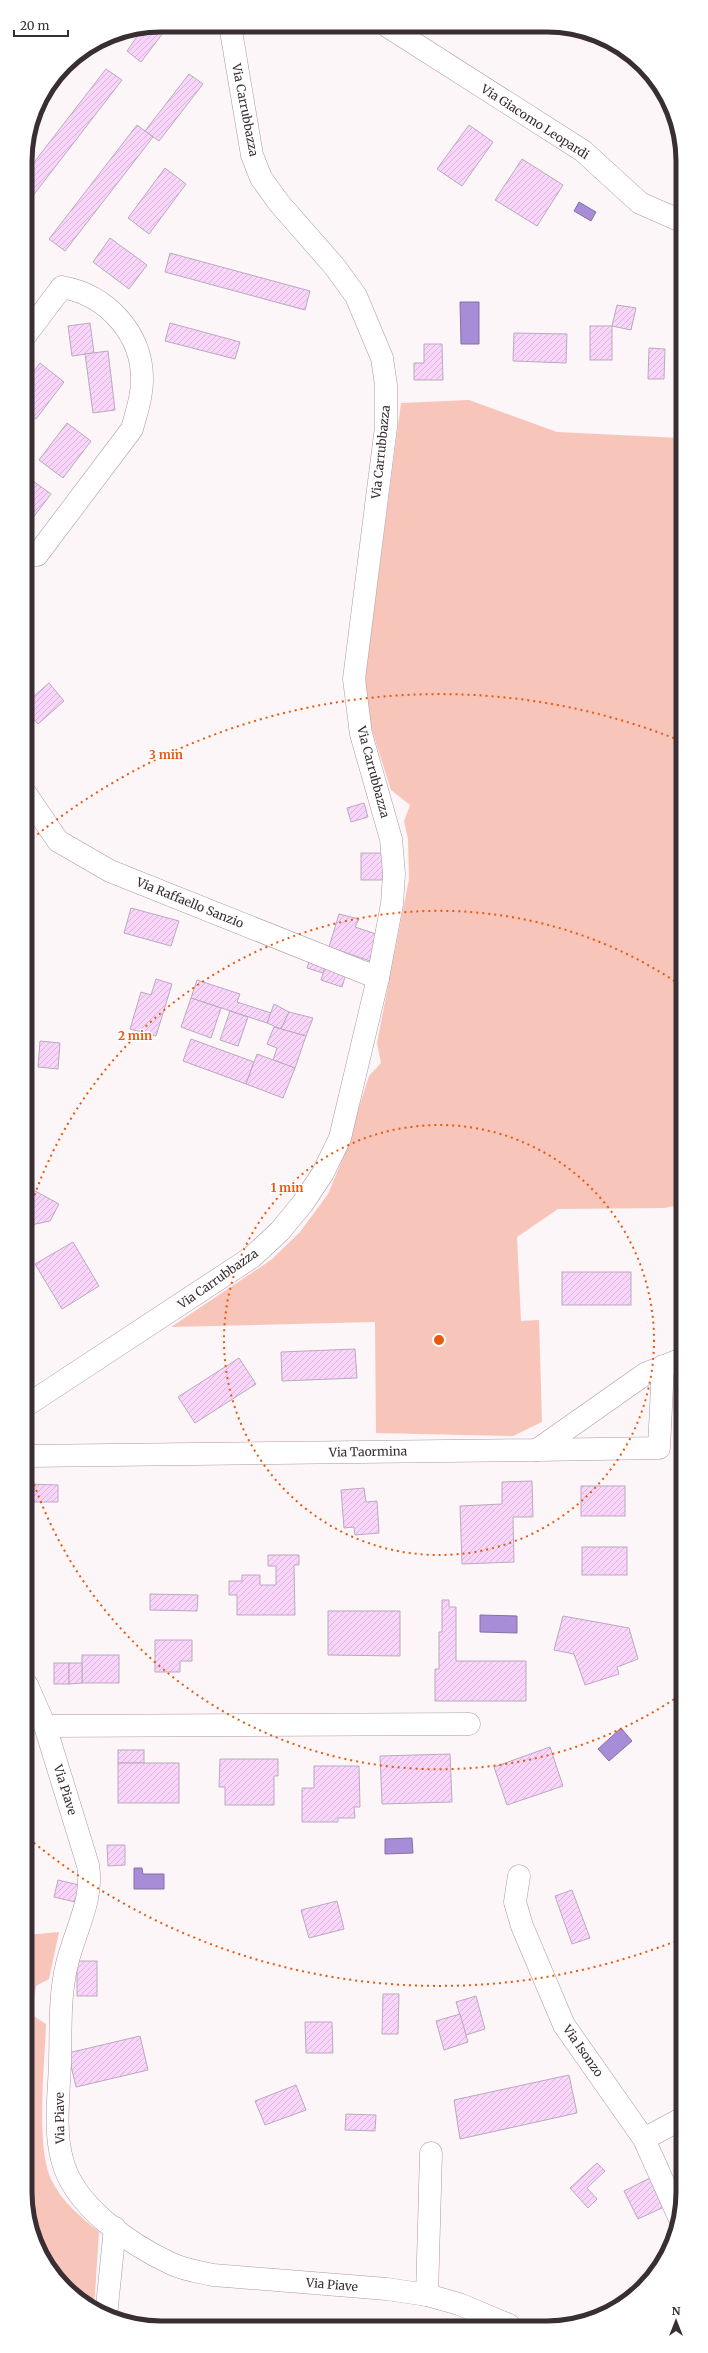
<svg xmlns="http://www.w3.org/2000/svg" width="708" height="2353" viewBox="0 0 708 2353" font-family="Merriweather,serif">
  <defs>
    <pattern id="building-hatch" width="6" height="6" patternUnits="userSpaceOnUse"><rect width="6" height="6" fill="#f9d5fc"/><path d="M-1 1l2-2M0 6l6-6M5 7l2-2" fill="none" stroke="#d6b7d8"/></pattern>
  </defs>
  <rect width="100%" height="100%" fill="#fcf6f9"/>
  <g fill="#f7c5ba">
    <polygon points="469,400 557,432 681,438 682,1204 665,1208 558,1209 517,1237 521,1321 539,1320 542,1422 513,1436 376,1433 375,1322 171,1327 271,1260 300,1232 328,1194 343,1158 369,1076 381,1063 377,1043 409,879 408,839 404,821 410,805 391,790 366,711 366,672 401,403"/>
    <path d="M 59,1932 L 49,1979 L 36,1986 L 32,2015 L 46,2024 C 45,2062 35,2149 52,2181 C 62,2202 81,2217 99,2232 L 94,2309 L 65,2288 L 39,2252 L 28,2218 L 27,1935 Z"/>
  </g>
  <g fill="#a78dd7" stroke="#8670a6">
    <polygon points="579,202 596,212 591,221 574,211"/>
    <polygon points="460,302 479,302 479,344 461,344"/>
    <polygon points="480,1615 517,1616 517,1633 480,1632"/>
    <polygon points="621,1728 632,1741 609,1761 598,1749"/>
    <polygon points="412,1838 413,1853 385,1854 385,1839"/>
    <polygon points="134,1868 142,1868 143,1874 164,1874 164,1889 134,1889"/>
  </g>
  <g fill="url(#building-hatch)" stroke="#bbaabd">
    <polygon points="161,25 169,25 141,62 127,51 143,28"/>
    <polygon points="106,69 122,80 25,206 25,174"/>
    <polygon points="189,74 203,84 159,141 145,131"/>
    <polygon points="137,125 153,137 65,251 49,239"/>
    <polygon points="469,125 493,142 462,186 437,169"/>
    <polygon points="522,159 563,185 537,226 495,200"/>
    <polygon points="165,168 186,184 149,234 128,218"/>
    <polygon points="110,238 147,265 129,289 93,262"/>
    <polygon points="170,253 310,291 305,310 165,272"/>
    <polygon points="617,305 636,308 631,330 612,326"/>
    <polygon points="90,323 94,353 72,356 68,326"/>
    <polygon points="170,323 240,342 235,359 165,341"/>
    <rect x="590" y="326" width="22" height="34"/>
    <polygon points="514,333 567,334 566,363 513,361"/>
    <polygon points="424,344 442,344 443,380 414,380 414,363 424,363"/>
    <polygon points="649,348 665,349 664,379 648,379"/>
    <polygon points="108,351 115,410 93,413 85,354"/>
    <polygon points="40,363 64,382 36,419 26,411 26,382"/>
    <polygon points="67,423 91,441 63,478 39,460"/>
    <polygon points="26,476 51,494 26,527"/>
    <polygon points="49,683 64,701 38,724 26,710 26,703"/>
    <polygon points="364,803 368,817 351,822 347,808"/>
    <rect x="361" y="853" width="22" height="27"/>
    <polygon points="131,908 179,921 171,946 124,933"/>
    <polygon points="339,914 359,919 355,927 376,934 370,961 329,947"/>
    <polygon points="309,962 325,967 323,973 307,968"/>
    <polygon points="325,967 346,974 342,987 321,980"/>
    <polygon points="156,979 172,984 156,1036 130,1029 141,992 151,995"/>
    <polygon points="197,980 240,994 237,1002 271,1013 267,1023 191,998"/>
    <polygon points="191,998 221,1008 211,1038 181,1027"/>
    <polygon points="274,1004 289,1012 281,1029 267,1023"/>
    <polygon points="230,1011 248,1017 238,1046 220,1040"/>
    <polygon points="289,1012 313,1018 306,1036 281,1029"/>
    <polygon points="274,1027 306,1036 295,1068 273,1060 277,1048 267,1044"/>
    <polygon points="191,1039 254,1062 246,1084 183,1061"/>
    <polygon points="40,1041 60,1043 58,1069 38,1067"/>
    <polygon points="257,1054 295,1068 283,1098 246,1084"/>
    <polygon points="26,1186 59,1204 50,1221 26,1226"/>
    <polygon points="682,1214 682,1240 680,1240 679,1215"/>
    <polygon points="73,1242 99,1286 62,1309 35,1264"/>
    <rect x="562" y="1272" width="69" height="33"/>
    <polygon points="355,1349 357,1378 282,1381 281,1352"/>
    <polygon points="239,1358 256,1384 195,1423 178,1397"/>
    <polygon points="532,1481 533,1517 513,1517 514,1562 462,1564 460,1506 502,1504 502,1482"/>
    <polygon points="27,1484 58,1485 58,1502 27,1502"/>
    <rect x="581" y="1486" width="44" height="30"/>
    <polygon points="364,1488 366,1502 377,1501 379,1533 355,1535 354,1527 344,1528 341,1490"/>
    <rect x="582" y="1547" width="45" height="28"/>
    <polygon points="268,1555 299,1555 299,1565 294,1565 295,1615 237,1615 237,1595 229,1595 229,1581 242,1581 242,1575 260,1575 260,1585 276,1585 276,1566 268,1566"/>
    <polygon points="150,1594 198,1595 197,1611 150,1610"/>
    <polygon points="442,1600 449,1600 449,1607 456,1607 456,1661 526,1661 526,1701 435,1701 435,1669 439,1669 439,1632 442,1632"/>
    <polygon points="328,1611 400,1611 400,1656 328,1655"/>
    <polygon points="563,1616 629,1628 638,1659 617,1667 619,1674 585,1685 574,1654 554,1650"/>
    <polygon points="155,1640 192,1640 192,1661 180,1661 180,1672 155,1672"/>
    <rect x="82" y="1655" width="37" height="28"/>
    <rect x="54" y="1663" width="15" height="21"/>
    <polygon points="69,1663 82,1663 82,1683 69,1684"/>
    <polygon points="550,1747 563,1786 507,1805 494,1767"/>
    <rect x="118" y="1750" width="26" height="13"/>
    <polygon points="450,1754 452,1802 382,1804 380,1756"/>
    <polygon points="220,1759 278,1759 278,1776 274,1776 274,1805 225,1805 225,1787 219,1787"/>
    <rect x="118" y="1763" width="61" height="40"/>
    <polygon points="314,1766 359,1766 360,1807 354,1807 355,1818 338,1818 338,1822 302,1822 302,1788 314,1788"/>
    <polygon points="107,1845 125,1845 125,1865 108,1866"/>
    <polygon points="58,1880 79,1885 75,1902 54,1897"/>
    <polygon points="572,1890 590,1938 572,1944 555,1896"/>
    <polygon points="337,1901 344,1929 309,1938 301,1910"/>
    <rect x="77" y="1961" width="20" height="35"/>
    <polygon points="383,1994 399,1994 398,2034 382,2034"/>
    <polygon points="476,1996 485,2029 466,2035 456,2002"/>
    <polygon points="460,2014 468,2042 444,2050 436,2021"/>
    <polygon points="305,2022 332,2022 333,2053 306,2053"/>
    <polygon points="140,2036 148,2070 76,2087 68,2053"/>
    <polygon points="569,2075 577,2113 460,2139 454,2100"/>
    <polygon points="296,2085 306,2110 265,2125 255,2101"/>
    <polygon points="346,2114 376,2115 375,2131 345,2130"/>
    <polygon points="597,2163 605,2171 587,2188 597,2199 588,2208 570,2188"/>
    <polygon points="652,2177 666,2206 638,2219 624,2191"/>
  </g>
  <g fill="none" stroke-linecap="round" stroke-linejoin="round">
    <defs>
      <g id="minor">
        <polyline points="387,26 583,151 640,203 681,221"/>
        <path d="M 25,336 L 62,287 C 107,295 143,334 142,381 C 142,398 136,414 132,429 L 37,555 L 26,554"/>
        <polyline points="26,794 58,841 110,871 378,978"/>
        <polyline points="537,1450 659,1448 663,1366"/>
        <polyline points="27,1456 537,1450 645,1374 682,1359"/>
        <polyline points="45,1726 469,1724"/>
        <polyline points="519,1876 515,1902 522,1926 564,2025 644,2139 679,2217"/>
        <polyline points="644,2139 683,2118"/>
        <polyline points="427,2295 431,2153"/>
        <polyline points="106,2316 115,2228"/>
      </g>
      <g id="major">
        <polyline points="27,1405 252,1257 280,1231 303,1203 323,1173 340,1138 378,978 392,904 394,874 391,839 361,734 354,679 386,427 386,385 382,358 356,296 335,267 279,203 261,178 252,155 230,25"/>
        <path d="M 27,1685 L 45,1726 L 88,1865 C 94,1900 75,1930 67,1964 C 59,1996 61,2030 60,2063 C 59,2094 54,2129 62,2159 C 73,2206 131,2245 172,2264 C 185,2270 199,2272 213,2275 L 387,2289 L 427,2295 L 459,2304 L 509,2325"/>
      </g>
    </defs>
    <use href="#minor" stroke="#af97a3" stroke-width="23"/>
    <use href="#major" stroke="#af97a3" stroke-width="23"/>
    <use href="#minor" stroke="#fff" stroke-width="22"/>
    <use href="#major" stroke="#fff" stroke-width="22"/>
  </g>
  <g fill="none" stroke="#e8590c" stroke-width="2" stroke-dasharray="2 4">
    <circle cx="439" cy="1340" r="215"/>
    <path d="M679 1696A430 430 0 0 1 28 1466M27 1218A430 430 0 0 1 679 984"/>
    <path d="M681 1939A646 646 0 0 1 28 1838M28 842A646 646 0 0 1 681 741"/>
  </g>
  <g text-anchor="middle" stroke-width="3" stroke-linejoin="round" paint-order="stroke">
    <g font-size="12" fill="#382e33" stroke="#fff">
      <text transform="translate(245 110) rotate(79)" y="4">Via Carrubbazza</text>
      <text transform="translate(535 122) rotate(33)" y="4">Via Giacomo Leopardi</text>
      <text transform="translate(381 452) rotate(-84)" y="4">Via Carrubbazza</text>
      <text transform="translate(373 772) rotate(75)" y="4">Via Carrubbazza</text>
      <text transform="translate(190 903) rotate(22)" y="4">Via Raffaello Sanzio</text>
      <text transform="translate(218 1279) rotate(-35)" y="4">Via Carrubbazza</text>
      <text transform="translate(368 1452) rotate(-1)" y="4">Via Taormina</text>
      <text transform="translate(65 1790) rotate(73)" y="4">Via Piave</text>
      <text transform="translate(583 2051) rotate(55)" y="4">Via Isonzo</text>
      <text transform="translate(60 2118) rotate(-91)" y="4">Via Piave</text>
      <text transform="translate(332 2285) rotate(5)" y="4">Via Piave</text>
    </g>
  </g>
  <path d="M0 0H708V2353H0ZM161 32H547A129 129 0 0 1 676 161V2192A129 129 0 0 1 547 2321H161A129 129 0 0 1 32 2192V161A129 129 0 0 1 161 32Z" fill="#fff" fill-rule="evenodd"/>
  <path fill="none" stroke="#382e33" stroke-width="5" d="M161 32H547A129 129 0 0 1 676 161V2192A129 129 0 0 1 547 2321H161A129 129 0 0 1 32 2192V161A129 129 0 0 1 161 32Z"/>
  <circle cx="439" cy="1340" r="6" fill="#e8590c" stroke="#fff" stroke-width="2"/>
  <g font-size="12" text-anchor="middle" font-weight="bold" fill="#e8590c" stroke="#fff" stroke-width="3" stroke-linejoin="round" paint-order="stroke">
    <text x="166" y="759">3 min</text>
    <text x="135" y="1040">2 min</text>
    <text x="287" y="1192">1 min</text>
  </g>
  <g transform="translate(676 2321)" stroke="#ffffff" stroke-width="3" paint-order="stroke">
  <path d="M0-3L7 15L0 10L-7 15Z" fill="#382e33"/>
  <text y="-6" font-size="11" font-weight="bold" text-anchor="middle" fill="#382e33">N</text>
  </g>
  <path d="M14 30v6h54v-6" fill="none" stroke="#382e33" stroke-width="2"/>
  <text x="20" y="30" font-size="12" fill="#382e33" stroke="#ffffff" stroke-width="3" paint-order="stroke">20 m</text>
</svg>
